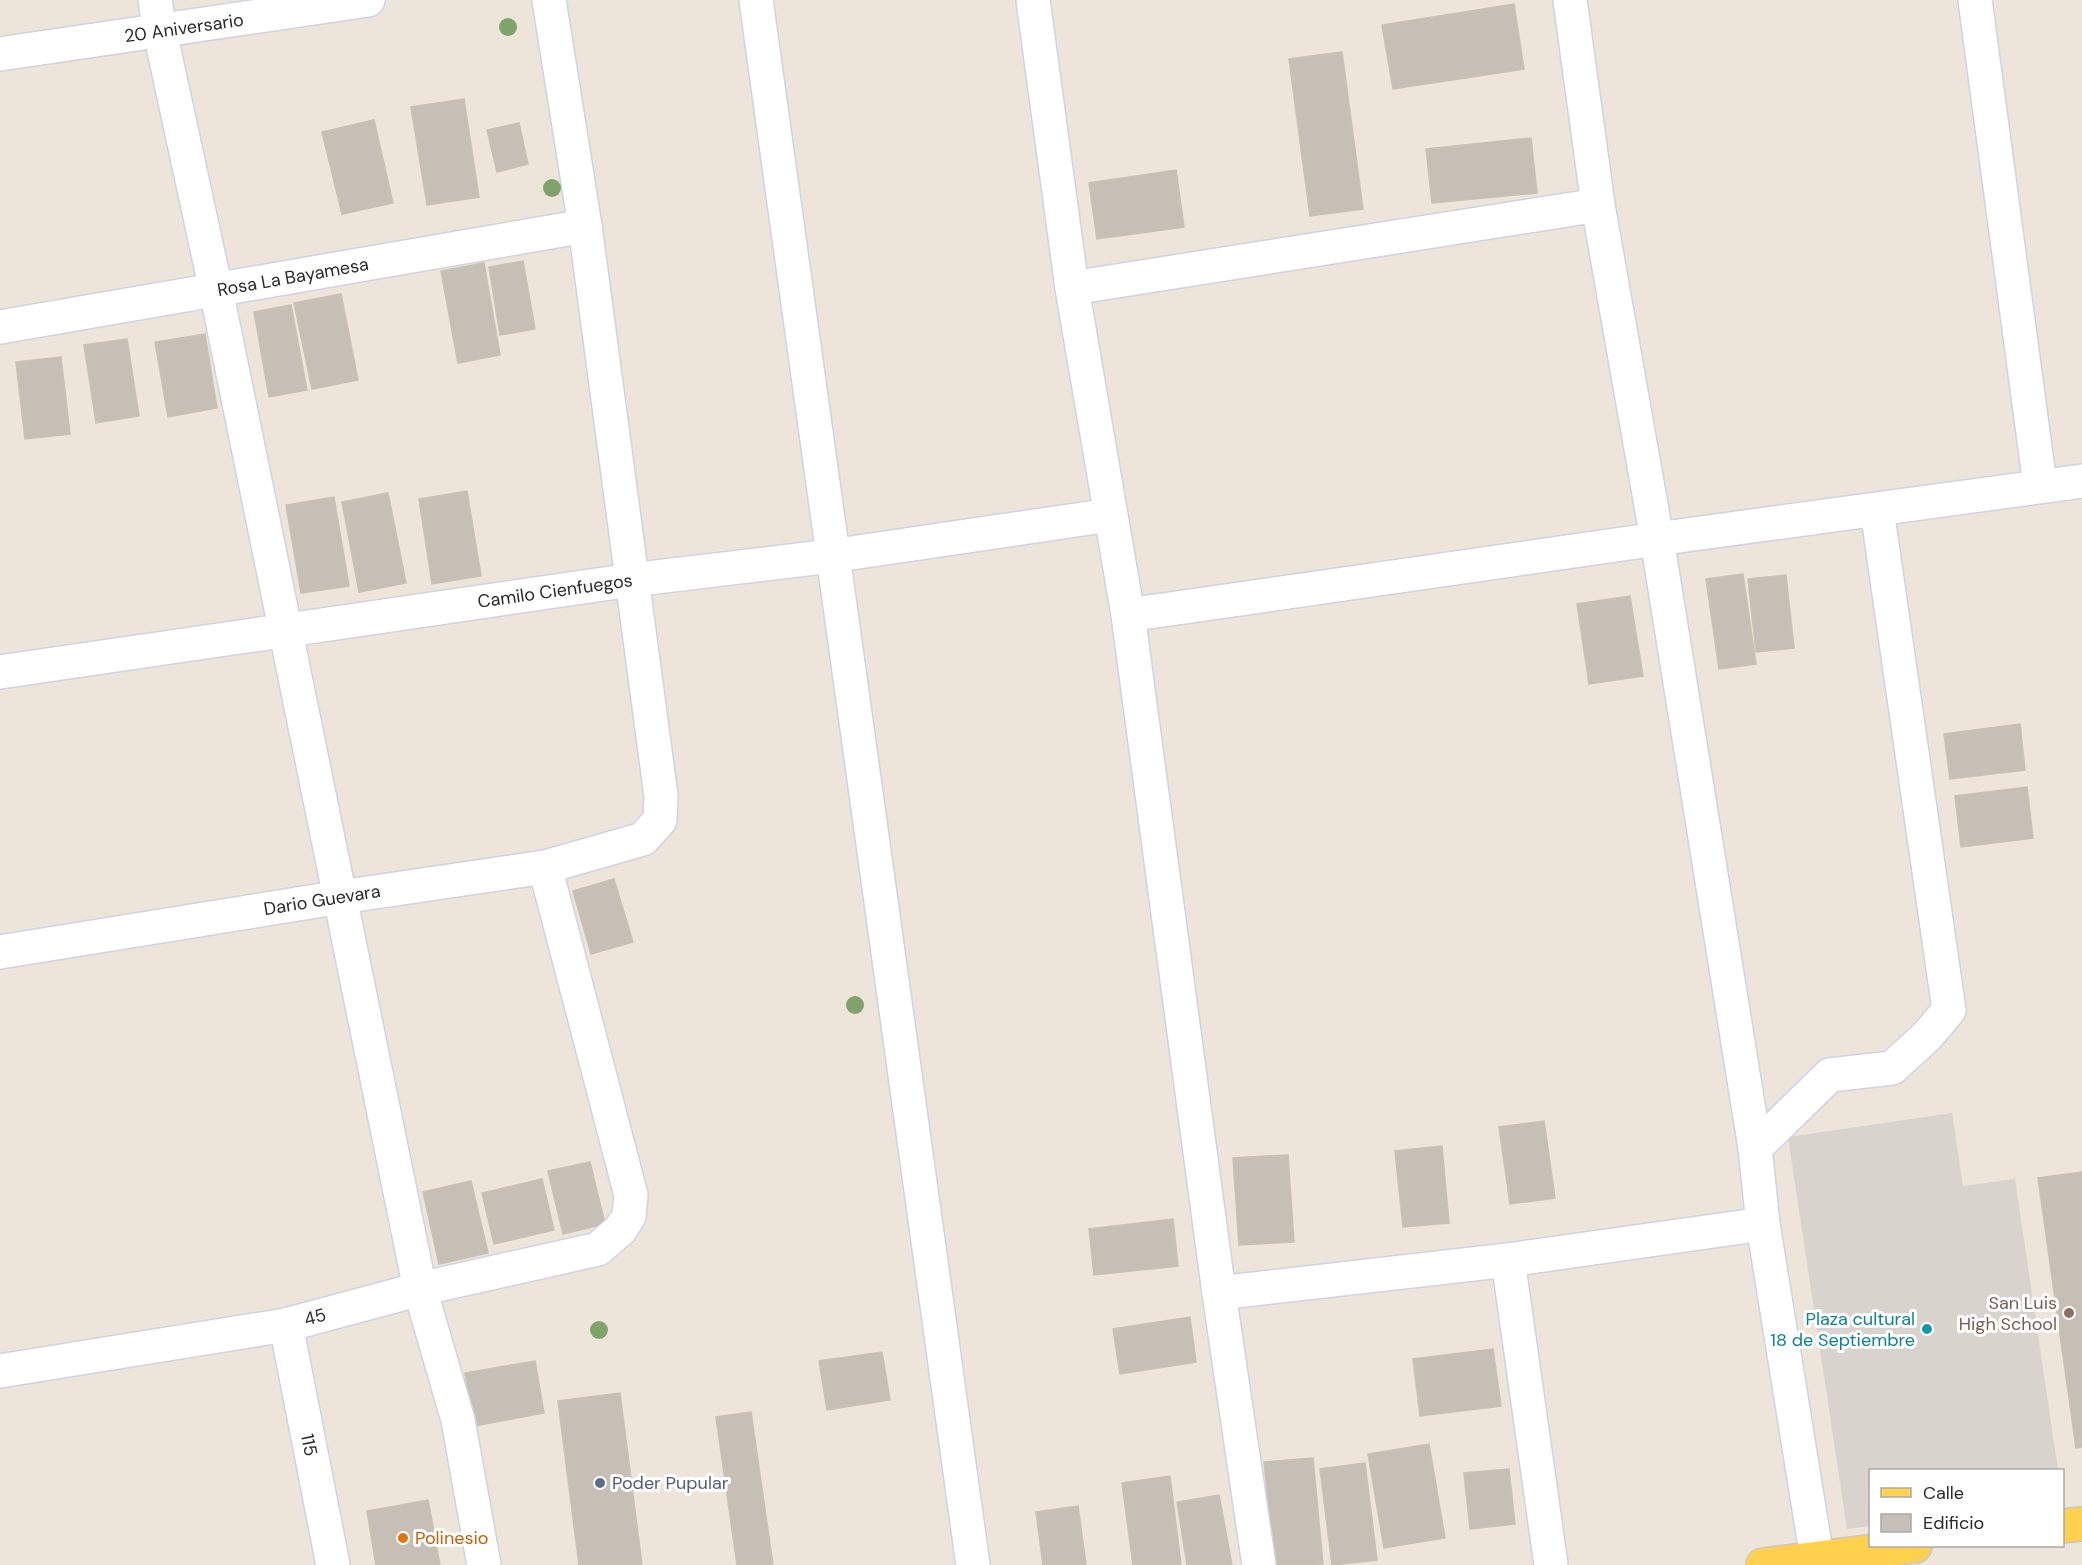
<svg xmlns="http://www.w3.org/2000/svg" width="2082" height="1565" viewBox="0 0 2082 1565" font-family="'DM Sans',sans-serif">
  <rect width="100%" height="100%" fill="#ede4da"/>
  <polygon fill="#d8d4cd" points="1952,1113 1963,1186 2015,1179 2058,1470 1870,1470 1870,1526 1847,1529 1788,1137"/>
  <g fill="#c5bfb5" stroke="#c9c1b3" stroke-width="1.5">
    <polygon points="1514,4 1524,69 1393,89 1382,25"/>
    <polygon points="1342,52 1363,209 1310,216 1289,59"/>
    <polygon points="464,99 479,197 427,205 411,107"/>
    <polygon points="374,120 393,203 342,214 322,132"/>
    <polygon points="519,123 528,164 497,172 487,130"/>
    <polygon points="1531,138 1537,193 1432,203 1426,149"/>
    <polygon points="1176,170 1184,227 1097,239 1089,183"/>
    <polygon points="523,261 535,329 500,335 489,267"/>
    <polygon points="484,263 500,355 458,363 441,271"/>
    <polygon points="341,294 358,380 312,389 294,303"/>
    <polygon points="291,305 307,390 269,397 254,312"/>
    <polygon points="205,334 217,408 168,417 155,342"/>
    <polygon points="127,339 139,416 96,423 84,345"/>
    <polygon points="61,357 70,434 25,439 16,362"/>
    <polygon points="467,491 481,576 432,584 419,499"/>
    <polygon points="388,493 406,583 359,592 342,502"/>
    <polygon points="334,497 349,586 301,593 286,505"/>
    <polygon points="1743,574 1756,664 1719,669 1706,579"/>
    <polygon points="1786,575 1794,648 1756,652 1748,579"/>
    <polygon points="1630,596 1643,676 1589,684 1577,604"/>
    <polygon points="2020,724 2025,770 1950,779 1944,734"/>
    <polygon points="2027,787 2033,838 1961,847 1955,796"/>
    <polygon points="614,879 633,942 591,954 573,891"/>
    <polygon points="1544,1121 1555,1198 1510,1204 1499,1127"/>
    <polygon points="1442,1146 1449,1223 1403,1227 1395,1151"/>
    <polygon points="1288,1155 1294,1242 1239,1245 1233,1158"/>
    <polygon points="590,1162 605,1224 563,1234 548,1171"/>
    <polygon points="2082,1172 2082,1447 2076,1448 2038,1178"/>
    <polygon points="542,1179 554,1230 494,1244 482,1193"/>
    <polygon points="471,1181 488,1253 439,1264 423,1192"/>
    <polygon points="1173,1219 1178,1266 1094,1275 1089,1229"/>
    <polygon points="1190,1317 1196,1362 1120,1374 1113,1329"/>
    <polygon points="1493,1349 1501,1406 1420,1416 1413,1359"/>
    <polygon points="882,1352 890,1400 827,1410 819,1361"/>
    <polygon points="535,1361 544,1413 474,1426 465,1373"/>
    <polygon points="620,1393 642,1565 579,1565 558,1401"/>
    <polygon points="751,1412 773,1565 737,1565 716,1417"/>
    <polygon points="1429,1444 1445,1538 1384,1548 1368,1454"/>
    <polygon points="1313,1458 1323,1564 1275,1565 1264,1462"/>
    <polygon points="1365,1463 1377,1560 1332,1565 1320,1469"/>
    <polygon points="1509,1469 1515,1524 1470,1529 1464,1473"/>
    <polygon points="1170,1476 1181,1565 1133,1565 1122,1483"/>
    <polygon points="1219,1495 1232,1565 1187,1565 1177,1502"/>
    <polygon points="428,1500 440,1565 376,1565 367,1511"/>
    <polygon points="1078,1506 1086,1565 1043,1565 1036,1512"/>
  </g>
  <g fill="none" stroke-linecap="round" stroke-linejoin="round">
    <defs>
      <g id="minor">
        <polyline points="155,0 160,32 216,290 420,1289 458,1420 484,1565"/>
        <polyline points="756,0 973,1565"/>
        <polyline points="1033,0 1072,288 1128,615 1219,1293 1259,1565"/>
        <polyline points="1570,0 1598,205 1657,539 1755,1148 1763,1224 1817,1558"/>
        <polyline points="1975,0 2040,485"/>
        <polyline points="0,54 368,0"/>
        <polyline points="1072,288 1598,205"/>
        <polyline points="0,327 585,226"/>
        <polyline points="1128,615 1657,539 2082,481"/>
        <polyline points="0,672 631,580 831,556 1110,515"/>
        <polyline points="0,952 341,897 545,867 643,839 660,820 661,796 585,226 549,0"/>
        <polyline points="1755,1148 1830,1075 1892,1068 1927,1036 1949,1010 1877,510"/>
        <polyline points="1508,1260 1551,1565"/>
        <polyline points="1219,1293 1508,1260 1763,1224"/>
        <polyline points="286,1325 333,1565"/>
        <polyline points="0,1371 286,1325 420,1289 598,1249 620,1230 629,1216 631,1195 545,867"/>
      </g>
      <g id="major">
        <polyline points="2062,1526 2082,1524"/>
        <polyline points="1763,1565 1915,1546"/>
      </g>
    </defs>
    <use href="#minor" stroke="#cfd3e4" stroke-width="36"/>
    <use href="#major" stroke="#c7c7c7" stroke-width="36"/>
    <use href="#minor" stroke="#fff" stroke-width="33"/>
    <use href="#major" stroke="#ffd14d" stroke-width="33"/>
  </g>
  <g fill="#80a36c">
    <circle cx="508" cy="27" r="9"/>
    <circle cx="552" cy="188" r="9"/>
    <circle cx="855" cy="1005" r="9"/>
    <circle cx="599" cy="1330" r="9"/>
  </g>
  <circle fill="#8d6e63" stroke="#fff" stroke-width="2" cx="2069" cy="1313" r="6"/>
  <circle fill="#0f9aa8" stroke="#fff" stroke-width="2" cx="1927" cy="1329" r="6"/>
  <circle fill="#5c6f8a" stroke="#fff" stroke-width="2" cx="600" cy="1483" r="6"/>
  <circle fill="#e8710a" stroke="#fff" stroke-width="2" cx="403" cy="1538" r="6"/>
  <g text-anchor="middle" stroke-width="6" stroke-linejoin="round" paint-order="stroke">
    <g font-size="18" fill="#292929" stroke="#fff">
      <text transform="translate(184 28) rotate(-8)" y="6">20 Aniversario</text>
      <text transform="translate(293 277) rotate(-10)" y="6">Rosa La Bayamesa</text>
      <text transform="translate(555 591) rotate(-8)" y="6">Camilo Cienfuegos</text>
      <text transform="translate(322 900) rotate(-9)" y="6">Dario Guevara</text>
      <text transform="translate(315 1317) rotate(-15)" y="6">45</text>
      <text transform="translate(309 1445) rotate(79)" y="6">115</text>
    </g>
    <g font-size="18" fill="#785e54" stroke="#fff" text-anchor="end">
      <text x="2057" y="1309">San Luis<tspan x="2057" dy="21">High School</tspan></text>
    </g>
    <g font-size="18" fill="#0d838f" stroke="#fff" text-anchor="end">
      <text x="1915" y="1325">Plaza cultural<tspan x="1915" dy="21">18 de Septiembre</tspan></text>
    </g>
    <g font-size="18" fill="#4e5e75" stroke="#fff" text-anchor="start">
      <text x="612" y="1489">Poder Pupular</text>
    </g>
    <g font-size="18" fill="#c56008" stroke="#fff" text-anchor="start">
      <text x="415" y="1544">Polinesio</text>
    </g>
  </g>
  <rect x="1869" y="1469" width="195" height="78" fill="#ffffff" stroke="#a9a9a9" stroke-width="1.5"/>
  <rect x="1881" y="1488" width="30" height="9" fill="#ffd14d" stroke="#a9a9a9" stroke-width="1.5"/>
  <text x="1923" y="1499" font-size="18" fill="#292929">Calle</text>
  <rect x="1881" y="1514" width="30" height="18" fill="#c5bfb5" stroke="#a9a9a9" stroke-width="1.5"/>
  <text x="1923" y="1529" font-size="18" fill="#292929">Edificio</text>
</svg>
